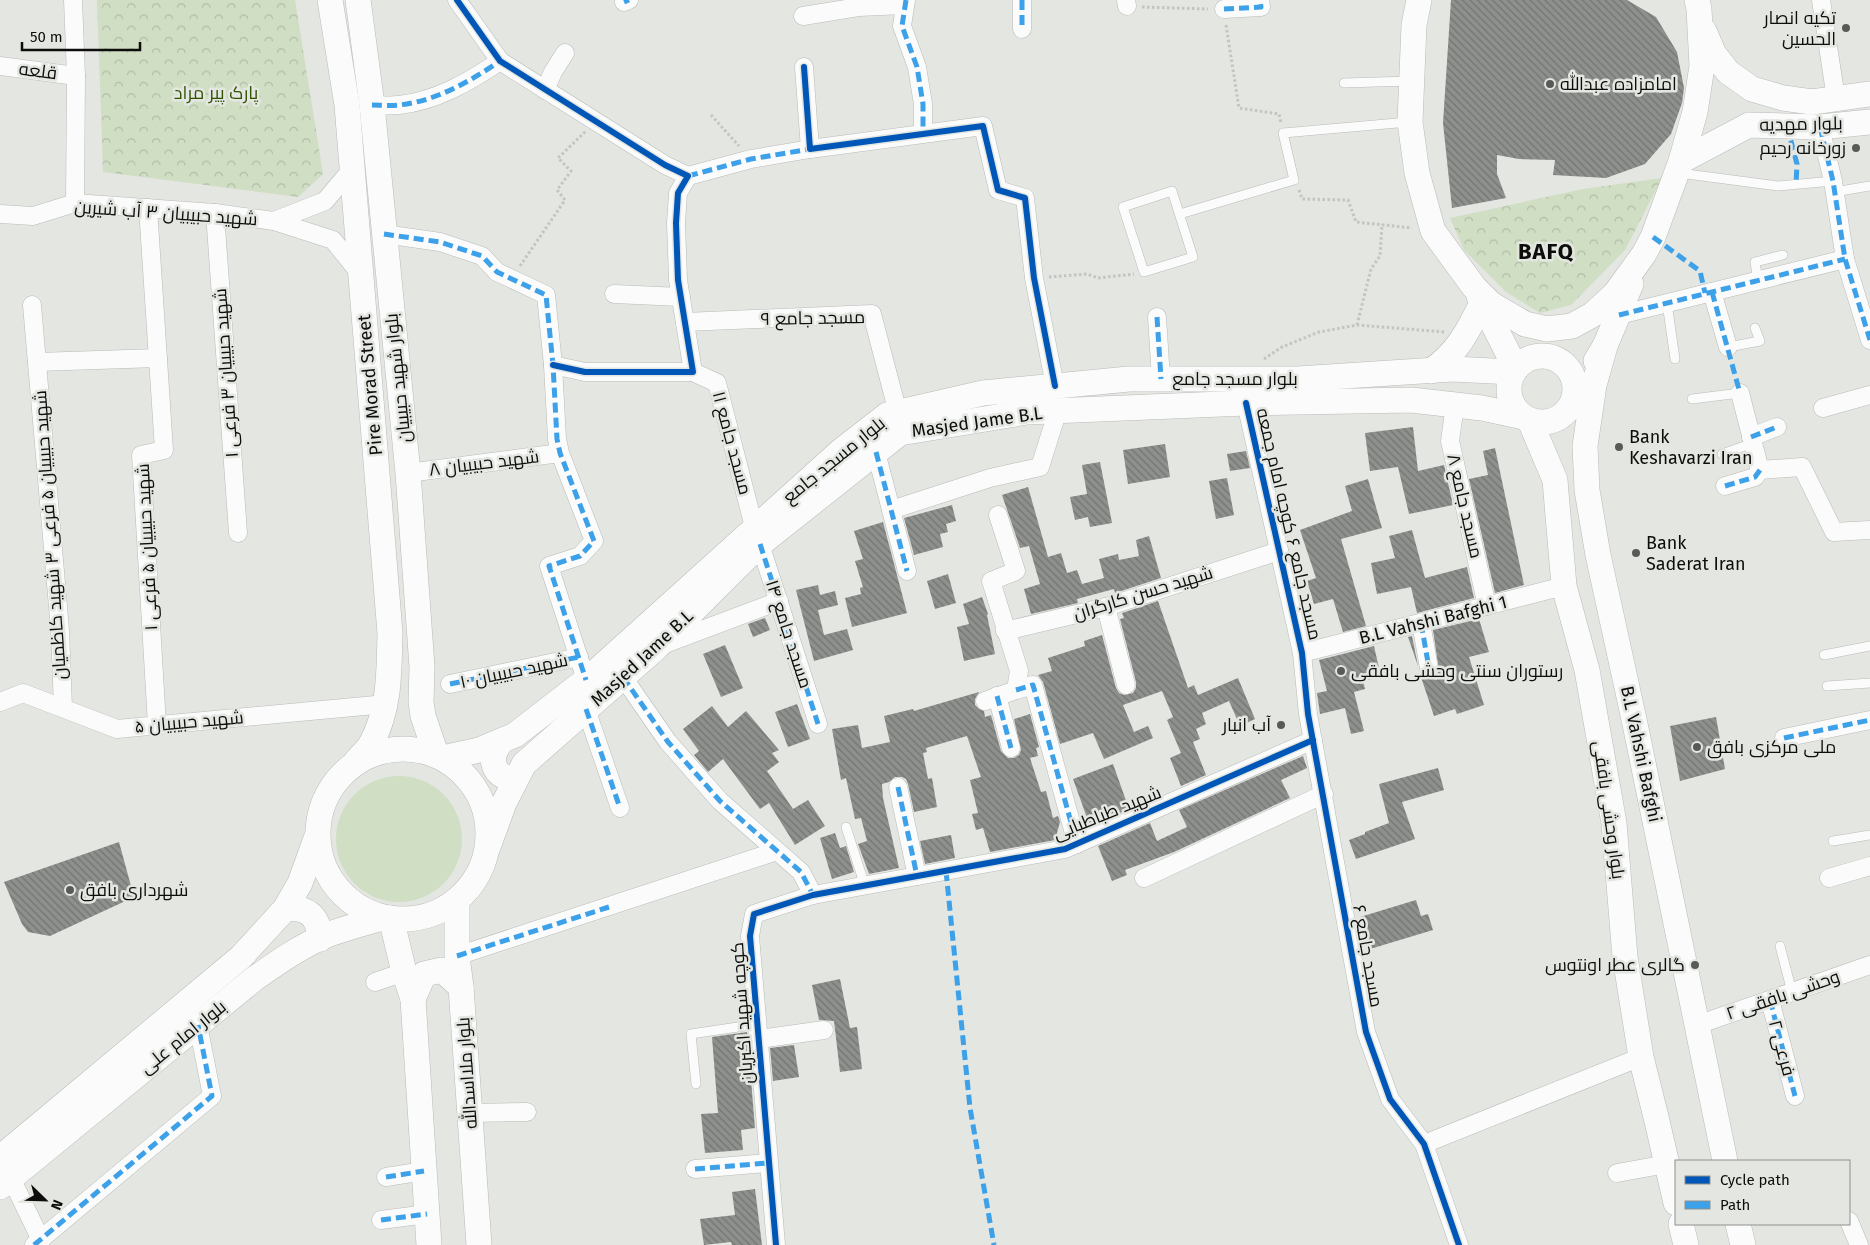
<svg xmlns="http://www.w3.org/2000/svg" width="1870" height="1245" viewBox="0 0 1870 1245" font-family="'Fira Sans',Cairo,sans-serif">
  <defs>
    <pattern id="park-crowns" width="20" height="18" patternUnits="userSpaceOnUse" patternTransform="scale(1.25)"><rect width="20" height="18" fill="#d0dec4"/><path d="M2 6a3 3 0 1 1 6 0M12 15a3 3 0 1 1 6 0" fill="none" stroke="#b1bda7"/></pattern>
    <pattern id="building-back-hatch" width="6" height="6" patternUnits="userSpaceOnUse" patternTransform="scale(1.25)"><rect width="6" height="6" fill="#8e908d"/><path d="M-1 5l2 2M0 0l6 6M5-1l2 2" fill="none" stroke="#727472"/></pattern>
  </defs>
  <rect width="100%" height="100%" fill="#e4e6e2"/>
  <circle fill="#d0dec4" cx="399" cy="839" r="63"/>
  <g fill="url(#park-crowns)">
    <polygon points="97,0 295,0 323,174 298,197 103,172"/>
    <polygon points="1662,178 1625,250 1571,305 1540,313 1506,292 1464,250 1450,218 1583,189"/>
  </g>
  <g fill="url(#building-back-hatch)">
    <polygon points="1451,0 1627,0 1656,17 1677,52 1684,88 1682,103 1671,134 1645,164 1606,178 1553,175 1555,160 1519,159 1497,155 1497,174 1506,198 1452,208 1443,123"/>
    <polygon points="1413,427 1418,471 1444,465 1453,505 1409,514 1398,467 1370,471 1365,433"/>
    <polygon points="1165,444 1170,477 1128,484 1123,450"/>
    <polygon points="1495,448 1524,585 1495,593 1469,479 1488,475 1483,451"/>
    <polygon points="1246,451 1250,468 1230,471 1227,454"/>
    <polygon points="1100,462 1112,523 1090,527 1088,517 1075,520 1070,497 1087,494 1082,465"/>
    <polygon points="1227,478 1234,515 1216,519 1209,481"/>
    <polygon points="1368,479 1382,528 1341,539 1366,626 1343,632 1333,599 1314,604 1307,581 1316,578 1300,530 1352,511 1345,486"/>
    <polygon points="1028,487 1048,557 1061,553 1067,573 1077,570 1082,584 1104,578 1099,559 1118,554 1119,560 1139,556 1136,540 1149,536 1161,578 1115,593 1114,589 1077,599 1078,603 1031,614 1024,589 1040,584 1029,546 1020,548 1002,495"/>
    <polygon points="952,505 956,521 946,524 948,532 940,534 943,547 914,555 904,518"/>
    <polygon points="883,522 907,613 852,627 845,598 861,594 860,588 863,587 855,561 863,559 854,531"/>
    <polygon points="1412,530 1425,578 1467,567 1474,598 1417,613 1411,587 1377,594 1371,563 1395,558 1389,536"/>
    <polygon points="948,574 956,603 935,609 927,581"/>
    <polygon points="818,585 820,595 835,591 838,605 818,610 824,635 847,629 853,650 814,661 796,590"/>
    <polygon points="982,597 988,614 987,615 995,654 964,661 957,627 969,624 963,604"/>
    <polygon points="1158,601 1188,688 1194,685 1198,695 1238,678 1255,719 1240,726 1229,701 1202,713 1206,724 1196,729 1200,739 1193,742 1206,775 1181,786 1170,758 1181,753 1167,720 1173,717 1162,691 1123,705 1134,732 1148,726 1153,738 1104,759 1093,733 1060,744 1043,682 1038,675 1052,671 1048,658 1085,646 1084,641 1102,635 1116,688 1119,693 1124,695 1133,693 1136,688 1136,682 1120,619 1124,618 1122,613"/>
    <polygon points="765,618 770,630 753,637 748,624"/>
    <polygon points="1479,619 1489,652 1469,657 1484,705 1457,714 1455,709 1434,716 1420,674 1425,678 1430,678 1436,676 1439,671 1433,630"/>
    <polygon points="1412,636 1418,666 1408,637"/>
    <polygon points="725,645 743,688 721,697 703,654"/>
    <polygon points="1374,646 1381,677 1363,681 1365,689 1354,692 1364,731 1351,734 1345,708 1320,714 1317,693 1327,691 1319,660"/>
    <polygon points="979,692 975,699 975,705 979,709 984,711 985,717 991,715 1001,751 1008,758 1014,758 1019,755 1021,750 1014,719 1030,714 1039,747 1036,748 1038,756 1030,758 1041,792 1046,791 1053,818 1058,816 1060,822 1055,840 990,852 983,828 976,830 972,814 978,813 970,780 981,777 967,736 926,748 927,752 923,753 928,779 932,778 937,807 914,812 908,784 906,779 902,777 895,777 889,782 882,784 883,798 899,868 869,874 858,844 867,841 861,818 855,819 846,778 841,780 832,729 858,725 862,748 890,742 884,716 913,709 914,711"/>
    <polygon points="797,704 810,739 788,747 775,712"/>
    <polygon points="712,706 728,727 746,711 779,750 772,753 779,762 767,771 793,809 808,800 825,826 795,845 769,803 760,809 723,759 708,772 694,755 699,751 683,729"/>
    <polygon points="1716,717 1725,769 1680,781 1670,726"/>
    <polygon points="1303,756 1307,768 1281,780 1290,798 1174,852 1125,870 1127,875 1112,881 1098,846 1150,823 1157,841 1187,827 1179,810"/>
    <polygon points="1113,764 1129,809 1090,826 1073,779"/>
    <polygon points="1438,768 1444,790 1402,802 1415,839 1356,859 1349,840 1365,834 1365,832 1389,823 1379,784"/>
    <polygon points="835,833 840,848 846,846 854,872 832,879 820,838"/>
    <polygon points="951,835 955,858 925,864 920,841"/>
    <polygon points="119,842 134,897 50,936 28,932 22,924 4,882"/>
    <polygon points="1416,900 1421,916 1428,914 1433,930 1370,949 1360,917"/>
    <polygon points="840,979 850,1028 857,1027 862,1069 840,1072 834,1021 819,1020 812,985"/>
    <polygon points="747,1032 755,1128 741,1130 743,1150 705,1153 701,1114 718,1113 712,1037"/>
    <polygon points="794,1045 799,1077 773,1081 770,1048"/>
    <polygon points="755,1189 762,1245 732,1245 731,1242 704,1245 700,1219 735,1215 732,1192"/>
  </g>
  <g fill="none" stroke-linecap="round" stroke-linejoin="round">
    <defs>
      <g id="lane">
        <polyline points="1344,83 1411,81"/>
        <polyline points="1679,173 1778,186 1833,181"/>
        <polygon points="1172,191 1193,257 1144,272 1123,207"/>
        <polyline points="1834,192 1870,186"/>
        <polyline points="1180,214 1294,180 1283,133 1409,122"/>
        <polyline points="1758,281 1755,262 1783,255"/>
        <polyline points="1667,303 1675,359"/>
        <polyline points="1728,347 1760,341 1755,328"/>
        <polyline points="1692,399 1740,393"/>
        <polyline points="1722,454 1753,443"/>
        <polyline points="1824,655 1870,646"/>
        <polyline points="1827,686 1870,683"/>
        <polyline points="846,827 865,886"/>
        <polyline points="1833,841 1870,835"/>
        <polyline points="1780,946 1792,992"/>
        <polyline points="696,1084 691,1034 758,1024"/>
      </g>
      <g id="street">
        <polyline points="73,0 76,76 75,203"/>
        <polyline points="457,0 500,61 665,165 688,176 678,193 676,223 678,280 693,372 585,372 553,365"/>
        <polyline points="906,0 902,26 917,67 923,104 923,133"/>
        <polyline points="1022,0 1022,29"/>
        <polyline points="1126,0 1127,6"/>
        <polyline points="1821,0 1836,99"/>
        <polyline points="624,2 629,0"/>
        <polyline points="1224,9 1261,7 1260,0"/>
        <polyline points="803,16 858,7 905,5"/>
        <polyline points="0,66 76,76"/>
        <polyline points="804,67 810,149 983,126 998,190 1025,198 1034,278 1055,386"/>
        <polyline points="545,90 553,72 565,53"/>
        <path d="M 372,105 C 380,105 390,106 399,105 C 436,101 469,82 500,61"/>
        <polyline points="1820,127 1833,181 1845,259 1870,340"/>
        <polyline points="352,169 325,201 274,221 333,240 361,275"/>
        <polyline points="688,176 751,159 810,149"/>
        <polyline points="148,208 164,450 141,455 157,725"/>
        <polyline points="215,213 238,533"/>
        <polyline points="0,214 33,216 75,203 215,213 274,221"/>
        <polyline points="384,234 440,242 482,256 497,272 546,295 553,365 557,439 560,453 594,541 580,556 549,566 586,680"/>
        <polyline points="1712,292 1728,347"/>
        <polyline points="614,294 681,297"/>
        <polyline points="32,305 60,630 63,708"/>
        <polyline points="1619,315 1845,259"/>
        <polyline points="1157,317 1161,379"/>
        <polyline points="685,322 872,314 898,413"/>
        <polyline points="37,362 158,358"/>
        <polyline points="693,372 717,383 754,527"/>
        <polyline points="1740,393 1760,470"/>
        <polyline points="1246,403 1302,653 1308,714 1366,1032 1390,1099 1424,1144 1459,1245"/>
        <polyline points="1455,405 1450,441 1487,606"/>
        <polyline points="1823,408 1870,395"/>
        <polyline points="1751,437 1777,427"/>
        <polyline points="876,452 907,571"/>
        <polyline points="1760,470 1802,467 1834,532 1870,530"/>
        <polyline points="408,473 560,453"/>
        <polyline points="1725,486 1755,477 1760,470"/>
        <polyline points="891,510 990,478 1040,467 1058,410"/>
        <polyline points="760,544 818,724"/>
        <polyline points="1106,607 1126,685"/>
        <polyline points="1421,623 1429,668"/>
        <polyline points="1005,631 1106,607 1279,551"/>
        <polyline points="662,645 779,601"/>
        <polyline points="1302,653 1564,586"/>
        <polyline points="623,677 668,742 720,801 801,872 813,895"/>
        <polyline points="450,684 579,657"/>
        <polyline points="1016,690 1033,685 1077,844"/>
        <polyline points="997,696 1011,748"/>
        <polyline points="985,701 1016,690 1019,671 991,581 1016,571 998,515"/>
        <polyline points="0,702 23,693 117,729 386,704"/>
        <polyline points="586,709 620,808"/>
        <polyline points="1784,738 1870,720"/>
        <polyline points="898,787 917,876"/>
        <polyline points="1144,878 1324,794"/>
        <polyline points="1829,878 1870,866"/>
        <polyline points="457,956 777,851"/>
        <polyline points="375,982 404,972"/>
        <polyline points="1770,1000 1795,1096"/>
        <polyline points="1697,1025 1870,965"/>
        <polyline points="759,1039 824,1030"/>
        <polyline points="470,1113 527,1112"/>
        <polyline points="1424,1144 1641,1057"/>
        <polyline points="695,1169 768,1163"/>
        <polyline points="1617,1173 1667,1164"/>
        <polyline points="386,1177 424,1171"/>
        <polyline points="11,1178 41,1240"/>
        <polyline points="381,1220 427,1214"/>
        <polyline points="1849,1221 1859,1245"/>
        <polyline points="34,1245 212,1096 198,1025"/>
        <polyline points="776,1245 750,936 754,914 813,895 1065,849 1313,740"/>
      </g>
      <g id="secondary">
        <path d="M 330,0 L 347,105 L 390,633 C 389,671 390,708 372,742 C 368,750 360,756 355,763"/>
        <polyline points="358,0 372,105 408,473 422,667 421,702 423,716 436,754"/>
        <polyline points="1419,0 1414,25 1410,122 1417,173 1433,231 1474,287 1491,304 1525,324 1547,329 1572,326 1592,315 1615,294 1644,254 1653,237 1681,161 1695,112 1702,66 1699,9 1697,0"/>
        <polyline points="1704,31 1714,54 1728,72 1752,89 1783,98 1812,102 1870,94"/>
        <polyline points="1681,161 1749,125 1820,127 1870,122"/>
        <polyline points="1479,296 1516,369"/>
        <polyline points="1605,346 1594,385 1585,446 1587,490 1598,555 1635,724 1725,1161"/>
        <circle cx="1542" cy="389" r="33"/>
        <polyline points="1596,361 1605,346 1631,284"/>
        <path d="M 1431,371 C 1458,352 1468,331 1482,303"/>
        <polyline points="1530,421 1555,480 1564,586 1587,670 1614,823 1625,957 1641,1057 1656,1117 1676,1203"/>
        <path d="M 501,742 C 487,760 493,776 515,780"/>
        <circle cx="403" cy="834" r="85"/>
        <polyline points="443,758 479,750 515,735 590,677 842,450 887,415 983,393 1129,379 1298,379 1452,369 1513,372"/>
        <polyline points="488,847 504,803 524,764 657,647 760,544 900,433 1027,412 1246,403 1411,400 1482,408 1524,417"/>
        <polyline points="457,900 457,956 461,987 479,1245"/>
        <path d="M 285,909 C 307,906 319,916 320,939"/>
        <polyline points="391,918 404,972 413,999 429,1245"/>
        <polyline points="413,999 424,974 442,970 461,987"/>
        <polyline points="0,1158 241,957 285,909 300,883 317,836"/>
        <path d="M 0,1187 L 254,979 C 277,963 301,946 327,935 C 346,928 365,923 383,918"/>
        <polyline points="1681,1224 1686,1245"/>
        <polyline points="1738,1224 1743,1245"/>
      </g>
    </defs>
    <use href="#lane" stroke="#b9bbb8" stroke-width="10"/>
    <use href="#street" stroke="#b9bbb8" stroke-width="19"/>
    <use href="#secondary" stroke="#b9bbb8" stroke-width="26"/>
    <g stroke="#c4c4c3" stroke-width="3" stroke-dasharray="2.5 2.5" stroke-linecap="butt">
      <polyline points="1142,7 1208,9"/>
      <polyline points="1226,25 1239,108 1279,114 1281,123"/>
      <polyline points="711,115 739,146"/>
      <polyline points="1299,190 1302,199 1348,200 1356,222 1412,228"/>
      <polyline points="520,266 565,200 557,190 571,171 558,158 586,131"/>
      <polyline points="1049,277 1087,274 1098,278 1134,274"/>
      <polyline points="1357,325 1371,269 1380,256 1382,224"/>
      <polyline points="1264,359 1282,347 1319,332 1357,325 1445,332"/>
    </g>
    <use href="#lane" stroke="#fbfbfb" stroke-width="9"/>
    <use href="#street" stroke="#fbfbfb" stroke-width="18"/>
    <use href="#secondary" stroke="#fbfbfb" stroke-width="25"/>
    <g stroke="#3ca1e9" stroke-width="5" stroke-dasharray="10 5" stroke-linecap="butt">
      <polyline points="906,0 902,26 917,67 923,104 923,133"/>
      <polyline points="1022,0 1022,29"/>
      <polyline points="624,2 629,0"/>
      <polyline points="1224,9 1261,7 1260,0"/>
      <path d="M 372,105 C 380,105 390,106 399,105 C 436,101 469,82 500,61"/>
      <polyline points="1787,126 1797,164 1796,184"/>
      <polyline points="1820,127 1833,181 1845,259 1870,340"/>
      <polyline points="688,176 751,159 810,149"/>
      <polyline points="384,234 440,242 482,256 497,272 546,295 553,365 557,439 560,453 594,541 580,556 549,566 586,680"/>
      <polyline points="1653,237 1700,271 1705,293"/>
      <polyline points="1712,292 1740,393"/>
      <polyline points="1619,315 1845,259"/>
      <polyline points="1157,317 1161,379"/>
      <polyline points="1751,437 1777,427"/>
      <polyline points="876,452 907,571"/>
      <polyline points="1725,486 1755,477 1760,470"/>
      <polyline points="760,544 818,724"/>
      <polyline points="1421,623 1429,668"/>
      <polyline points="623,677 668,742 720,801 801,872 813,895"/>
      <polyline points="450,684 579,657"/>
      <polyline points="1016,690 1033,685 1077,844"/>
      <polyline points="997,696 1011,748"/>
      <polyline points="586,709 620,808"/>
      <polyline points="1784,738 1870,720"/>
      <polyline points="898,787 917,876"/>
      <polyline points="946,871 970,1108 994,1245"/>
      <polyline points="457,956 609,907"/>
      <polyline points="1770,1000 1795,1096"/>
      <polyline points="695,1169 768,1163"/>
      <polyline points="386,1177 424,1171"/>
      <polyline points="381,1220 427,1214"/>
      <polyline points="34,1245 212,1096 198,1025"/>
    </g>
    <defs>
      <g id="cycleway">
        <polyline points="457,0 500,61 665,165 688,176 678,193 676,223 678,280 693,372 585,372 553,365"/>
        <polyline points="804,67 810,149 983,126 998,190 1025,198 1034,278 1055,386"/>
        <polyline points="1246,403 1302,653 1308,714 1366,1032 1390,1099 1424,1144 1459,1245"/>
        <polyline points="776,1245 750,936 754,914 813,895 1065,849 1313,740"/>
      </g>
    </defs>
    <use href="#cycleway" stroke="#e4e7e1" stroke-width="9"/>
    <use href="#cycleway" stroke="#0057b8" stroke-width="6"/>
  </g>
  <g fill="#585a57" stroke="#e4e7e1" stroke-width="2">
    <circle cx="1846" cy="28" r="5"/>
    <circle cx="1550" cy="84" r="5"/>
    <circle cx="1856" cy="148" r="5"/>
    <circle cx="1619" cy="447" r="5"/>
    <circle cx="1636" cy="553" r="5"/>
    <circle cx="1341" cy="671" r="5"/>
    <circle cx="1281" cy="725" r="5"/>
    <circle cx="1697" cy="747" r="5"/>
    <circle cx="70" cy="890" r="5"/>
    <circle cx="1695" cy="965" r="5"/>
  </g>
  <g text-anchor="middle" stroke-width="5" stroke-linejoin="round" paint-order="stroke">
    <g font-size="18" fill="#0d0e0c" stroke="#e4e7e1" text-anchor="start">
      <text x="1836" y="24" text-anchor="end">تکیه انصار<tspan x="1836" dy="21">الحسین</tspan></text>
      <text x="1560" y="90">امامزاده عبدالله</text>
      <text x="1846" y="154" text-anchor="end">زورخانه رحیم</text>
      <text x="1629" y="443">Bank<tspan x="1629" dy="21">Keshavarzi Iran</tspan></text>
      <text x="1646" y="549">Bank<tspan x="1646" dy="21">Saderat Iran</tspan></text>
      <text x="1351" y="677">رستوران سنتی وحشی بافقی</text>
      <text x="1271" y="731" text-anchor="end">آب انبار</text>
      <text x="1707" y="753">ملی مرکزی بافق</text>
      <text x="80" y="896">شهرداری بافق</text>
      <text x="1685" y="971" text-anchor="end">گالری عطر اونتوس</text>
    </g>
    <g font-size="18" fill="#0d0e0c" stroke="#e4e7e1">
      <text transform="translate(38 71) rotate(7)" y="6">قلعه</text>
      <text transform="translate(1801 124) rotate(-1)" y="6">بلوار مهدیه</text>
      <text transform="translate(166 213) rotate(4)" y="6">شهید حبیبیان ۳ آب شیرین</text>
      <text transform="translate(813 318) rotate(-1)" y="6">مسجد جامع ۹</text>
      <text transform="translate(226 373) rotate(-94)" y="6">شهید حبیبیان ۳ فرعی ۱</text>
      <text transform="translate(398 378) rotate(-96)" y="6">بلوار شهید حبیبیان</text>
      <text x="1235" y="385">بلوار مسجد جامع</text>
      <text transform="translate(370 385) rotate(-95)" y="6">Pire Morad Street</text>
      <text transform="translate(977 422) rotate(-8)" y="6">Masjed Jame B.L</text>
      <text transform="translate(732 443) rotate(75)" y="6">مسجد جامع ۱۱</text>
      <text transform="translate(834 460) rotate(-39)" y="6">بلوار مسجد جامع</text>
      <text transform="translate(484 463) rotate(-7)" y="6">شهید حبیبیان ۸</text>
      <text transform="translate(1465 506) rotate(77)" y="6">مسجد جامع ۸</text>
      <text transform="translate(1289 524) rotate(77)" y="6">مسجد جامع ۶ کوچه امام جمعه</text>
      <text transform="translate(50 535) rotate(-94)" y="6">شهید حبیبیان ۵ فرعی ۳ شهید کاظمیان</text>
      <text transform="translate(147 547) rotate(-93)" y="6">شهید حبیبیان ۵ فرعی ۱</text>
      <text transform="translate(1143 593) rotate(-17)" y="6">شهید حسن کارگران</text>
      <text transform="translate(1433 620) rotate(-14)" y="6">B.L Vahshi Bafghi 1</text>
      <text transform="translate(789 634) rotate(72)" y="6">مسجد جامع ۱۴</text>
      <text transform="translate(642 658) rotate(-43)" y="6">Masjed Jame B.L</text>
      <text transform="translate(514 671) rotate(-12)" y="6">شهید حبیبیان ۱۰</text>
      <text transform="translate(189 722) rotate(-5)" y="6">شهید حبیبیان ۵</text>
      <text transform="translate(1641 754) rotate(78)" y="6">B.L Vahshi Bafghi</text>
      <text transform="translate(1609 810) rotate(82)" y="6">بلوار وحشی بافقی</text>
      <text transform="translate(1107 813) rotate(-22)" y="6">شهید طباطبایی</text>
      <text transform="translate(1368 956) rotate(80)" y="6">مسجد جامع ۶</text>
      <text transform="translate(1783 995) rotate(-19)" y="6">وحشی بافقی ۲</text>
      <text transform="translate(742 1013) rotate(-94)" y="6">کوچه شهید اکبریان</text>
      <text transform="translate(183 1037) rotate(-39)" y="6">بلوار امام علی</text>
      <text transform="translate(1782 1048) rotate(75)" y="6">فرعی ۲</text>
      <text transform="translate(467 1073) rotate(-94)" y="6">بلوار ملااسدالله</text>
    </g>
    <g font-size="18" fill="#315300" stroke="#e4e7e1">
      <text x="216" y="99">پارک پیر مراد</text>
    </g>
    <g font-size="22" font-weight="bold" letter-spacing="1" fill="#0d0e0c" stroke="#e4e7e1">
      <text x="1546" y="259">BAFQ</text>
    </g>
  </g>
  <rect x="1675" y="1160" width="175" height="65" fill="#e4e7e1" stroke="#8e908c"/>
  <rect x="1685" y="1176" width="25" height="8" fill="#0057b8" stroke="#8e908c"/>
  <text x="1720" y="1185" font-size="15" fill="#0d0e0c">Cycle path</text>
  <rect x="1685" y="1201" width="25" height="8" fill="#3ca1e9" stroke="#8e908c"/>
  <text x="1720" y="1210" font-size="15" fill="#0d0e0c">Path</text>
  <g transform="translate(45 1200) rotate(113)" stroke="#e4e7e1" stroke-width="4" paint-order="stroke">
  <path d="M0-4L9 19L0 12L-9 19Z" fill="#0d0e0c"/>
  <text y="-8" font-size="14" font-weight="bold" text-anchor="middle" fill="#0d0e0c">N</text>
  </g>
  <path d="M22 42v8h118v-8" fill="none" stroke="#0d0e0c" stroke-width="2.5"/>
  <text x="30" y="42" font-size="15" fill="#0d0e0c" stroke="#e4e7e1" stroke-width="4" paint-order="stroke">50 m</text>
</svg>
